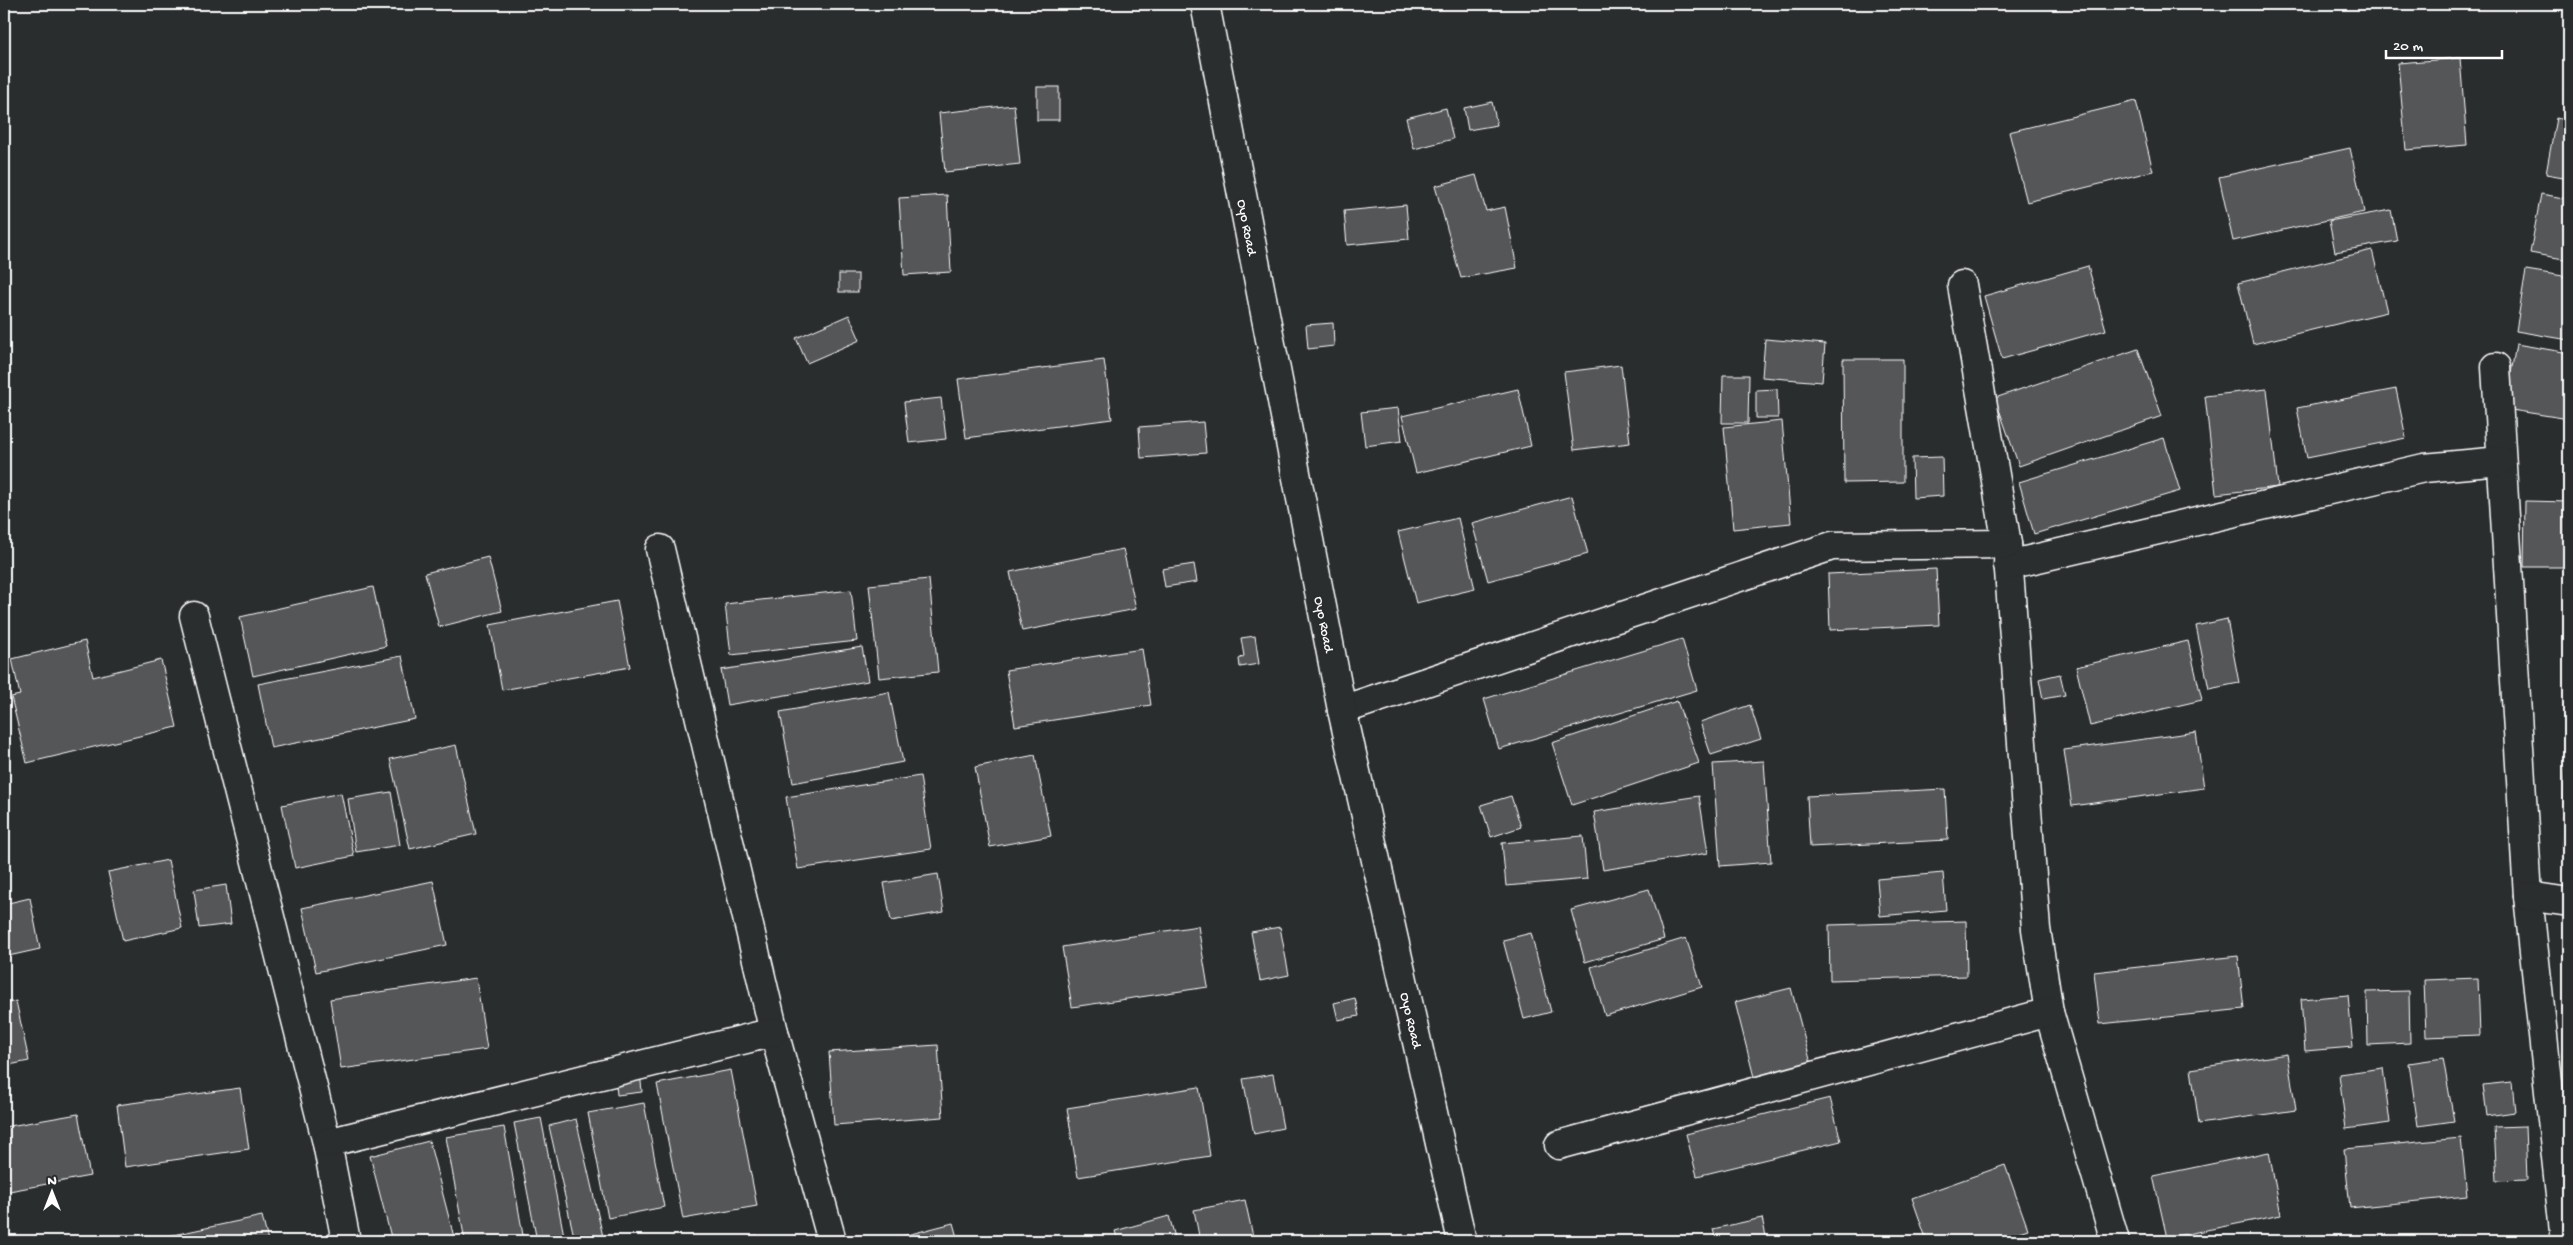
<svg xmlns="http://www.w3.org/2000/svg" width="2573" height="1245" viewBox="0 0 2573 1245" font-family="'Gochi Hand',sans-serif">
  <rect width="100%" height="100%" fill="#2a2d2e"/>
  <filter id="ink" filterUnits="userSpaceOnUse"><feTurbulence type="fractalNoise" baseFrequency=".02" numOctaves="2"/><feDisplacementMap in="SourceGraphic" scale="10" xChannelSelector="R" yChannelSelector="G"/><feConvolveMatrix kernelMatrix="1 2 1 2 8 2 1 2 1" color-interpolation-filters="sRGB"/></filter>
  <g filter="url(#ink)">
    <g fill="#555758" stroke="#fff">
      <polygon points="2460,58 2467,145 2406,150 2398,63"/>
      <polygon points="2569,68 2569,93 2564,92"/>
      <rect x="1037" y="87" width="22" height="33"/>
      <polygon points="2136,101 2153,171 2027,202 2009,132"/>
      <polygon points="1492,102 1497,125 1468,130 1464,108"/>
      <polygon points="1014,105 1020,164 945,172 939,113"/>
      <polygon points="1446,108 1453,139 1414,149 1406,118"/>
      <polygon points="2556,118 2569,121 2569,178 2546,174"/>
      <polygon points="2350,148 2364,212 2233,241 2219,177"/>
      <polygon points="1476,175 1486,211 1505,207 1517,268 1461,278 1435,186"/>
      <polygon points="2541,194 2569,199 2569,260 2530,253"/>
      <polygon points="947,195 951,272 904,275 899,198"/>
      <polygon points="1406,205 1409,239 1347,245 1344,211"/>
      <polygon points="2391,210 2397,241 2335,252 2329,221"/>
      <polygon points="2372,250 2387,312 2253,344 2238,283"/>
      <polygon points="2088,266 2106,330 2002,359 1984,296"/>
      <polygon points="2526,270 2569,277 2569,340 2516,331"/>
      <rect x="839" y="274" width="19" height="18"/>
      <polygon points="849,315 860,340 807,363 796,338"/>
      <polygon points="1333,323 1334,346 1308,349 1306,325"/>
      <polygon points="1765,339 1825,344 1822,382 1762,377"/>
      <polygon points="2516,344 2569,353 2569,419 2505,409"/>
      <polygon points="2138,349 2162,416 2019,466 1995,398"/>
      <polygon points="1843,359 1903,359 1903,482 1844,483"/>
      <polygon points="1104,360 1112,419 966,438 958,379"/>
      <polygon points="1621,365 1630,443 1574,450 1564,372"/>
      <polygon points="1723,375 1749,375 1748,423 1722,423"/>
      <polygon points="1518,389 1531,446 1416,473 1402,416"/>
      <polygon points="1777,389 1778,418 1756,418 1756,390"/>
      <polygon points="2267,389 2278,487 2216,494 2205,396"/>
      <polygon points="2396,389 2406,438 2307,458 2297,408"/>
      <polygon points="941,398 946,439 909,443 904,402"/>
      <polygon points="1398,408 1402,441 1365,446 1361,412"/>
      <polygon points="1782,421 1791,523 1733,529 1724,427"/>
      <polygon points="1203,422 1206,453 1141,458 1139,427"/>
      <polygon points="2164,438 2180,491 2034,534 2019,482"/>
      <polygon points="1942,457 1943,496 1913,498 1912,458"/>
      <polygon points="1572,496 1588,554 1488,581 1472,523"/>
      <polygon points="2525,501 2569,502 2569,567 2524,567"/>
      <polygon points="1458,518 1475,589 1416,603 1398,532"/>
      <polygon points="1123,549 1136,609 1022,631 1010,572"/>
      <polygon points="488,557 502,611 439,627 425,573"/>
      <polygon points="1194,564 1197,582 1165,587 1162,569"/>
      <polygon points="1936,569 1939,625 1830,630 1828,574"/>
      <polygon points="929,579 938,672 879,678 869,585"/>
      <polygon points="373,587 386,646 253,676 240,617"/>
      <polygon points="851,590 857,641 731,655 725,604"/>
      <polygon points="617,601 630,667 502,690 490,625"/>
      <polygon points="2227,619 2239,683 2209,689 2196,626"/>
      <polygon points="1255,636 1259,664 1240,667 1239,659 1244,656 1241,638"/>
      <polygon points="1682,639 1697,690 1499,749 1484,699"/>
      <polygon points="85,641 93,677 161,660 177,727 27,763 11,697 20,695 12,659"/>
      <polygon points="2188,641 2202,700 2090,726 2076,667"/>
      <polygon points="862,647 868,681 727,705 721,670"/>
      <polygon points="1142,649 1151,705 1015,726 1006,670"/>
      <polygon points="402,656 415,719 271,748 258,684"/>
      <polygon points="2060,674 2065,695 2043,699 2039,679"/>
      <polygon points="889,692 903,762 793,783 780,712"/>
      <polygon points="1677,701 1699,763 1572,805 1552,743"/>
      <polygon points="1750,705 1761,739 1711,755 1700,722"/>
      <polygon points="2568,717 2569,717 2569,846 2562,846"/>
      <polygon points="2196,732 2204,788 2072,806 2064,750"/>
      <polygon points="456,745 476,834 410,849 390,759"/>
      <polygon points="1035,755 1051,836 990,847 975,767"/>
      <polygon points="1764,761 1771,862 1720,866 1713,764"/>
      <polygon points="920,776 931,849 798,869 786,797"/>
      <polygon points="1945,789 1948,840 1810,847 1807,796"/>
      <polygon points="391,792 400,845 356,852 348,799"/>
      <polygon points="341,793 354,856 295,868 282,805"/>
      <polygon points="1511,796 1521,827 1491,837 1481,805"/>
      <polygon points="1699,796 1708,853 1603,870 1594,812"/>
      <polygon points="1583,836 1587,879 1506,886 1502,843"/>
      <polygon points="168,860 182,928 123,941 108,872"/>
      <polygon points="1943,873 1946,910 1880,916 1877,879"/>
      <polygon points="938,874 944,912 891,921 884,883"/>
      <polygon points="433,881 447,945 316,972 302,908"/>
      <polygon points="226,885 231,924 199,928 194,890"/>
      <polygon points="1649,889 1664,939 1585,962 1571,910"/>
      <polygon points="30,898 40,949 4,957 4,904"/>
      <polygon points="1966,921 1967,976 1830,980 1829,925"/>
      <polygon points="1198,926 1208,987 1072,1007 1062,947"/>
      <polygon points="1280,927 1289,975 1260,981 1251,932"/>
      <polygon points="1531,933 1551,1012 1524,1019 1503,940"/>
      <polygon points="1686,938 1702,987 1605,1016 1591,967"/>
      <polygon points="2238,956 2244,1009 2100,1024 2094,972"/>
      <polygon points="476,978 487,1049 341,1069 330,999"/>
      <polygon points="2478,978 2480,1035 2426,1037 2424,980"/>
      <polygon points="1791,988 1812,1067 1755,1081 1735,1002"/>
      <polygon points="2409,991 2410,1043 2368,1045 2367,992"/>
      <polygon points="2348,995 2353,1047 2305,1051 2301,999"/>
      <polygon points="1355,998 1359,1016 1338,1020 1334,1003"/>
      <polygon points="16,1001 29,1061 4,1066 4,1004"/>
      <polygon points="938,1045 943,1117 834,1125 829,1052"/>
      <polygon points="2287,1054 2296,1110 2199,1124 2191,1069"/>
      <polygon points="2443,1058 2454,1121 2418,1126 2409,1063"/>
      <polygon points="2383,1068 2390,1123 2346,1129 2339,1074"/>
      <polygon points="731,1070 757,1206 683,1219 657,1084"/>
      <polygon points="640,1072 642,1092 617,1095 615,1074"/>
      <polygon points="1273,1074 1283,1128 1254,1134 1243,1079"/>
      <polygon points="2512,1082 2515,1112 2487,1116 2483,1085"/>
      <polygon points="1199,1087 1210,1156 1078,1177 1067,1108"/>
      <polygon points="240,1088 249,1149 125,1167 117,1105"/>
      <polygon points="1830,1098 1841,1141 1697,1176 1686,1134"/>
      <polygon points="644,1103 664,1207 608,1218 588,1113"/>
      <polygon points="78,1114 90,1176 4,1192 4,1127"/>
      <polygon points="541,1118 565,1241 537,1241 514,1123"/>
      <polygon points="576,1119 604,1241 575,1241 549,1126"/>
      <polygon points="2525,1126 2527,1180 2497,1181 2494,1127"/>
      <polygon points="504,1127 524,1241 465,1241 446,1137"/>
      <polygon points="2461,1138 2467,1196 2350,1208 2344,1149"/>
      <polygon points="429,1141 455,1241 392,1241 370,1156"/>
      <polygon points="2269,1152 2281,1215 2167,1238 2153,1176"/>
      <polygon points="2005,1165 2028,1229 1992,1241 1927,1241 1912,1198"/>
      <polygon points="1245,1200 1254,1241 1200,1241 1194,1210"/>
      <polygon points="262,1216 268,1241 145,1241"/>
      <polygon points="1169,1216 1176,1241 1118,1241 1115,1231"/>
      <polygon points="1762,1218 1767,1241 1716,1241 1713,1229"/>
      <polygon points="953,1223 958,1241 884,1241"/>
      <polygon points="757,1235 758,1241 730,1241"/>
      <polygon points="2489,1237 2490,1241 2452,1241"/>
    </g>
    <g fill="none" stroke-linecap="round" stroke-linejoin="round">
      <defs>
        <g id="street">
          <polyline points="1962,285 2007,544 2036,929 2049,1012 2115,1241"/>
          <polyline points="2496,367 2528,896 2565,1241"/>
          <polyline points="660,549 774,1032 832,1241"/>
          <polyline points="2008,565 2424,468 2501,461"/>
          <polyline points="194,616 327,1143 346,1241"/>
          <polyline points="1342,710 1832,546 2007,544"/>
          <polyline points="2528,896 2569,902"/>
          <polyline points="327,1143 774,1032"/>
          <polyline points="1559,1145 2049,1012"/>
        </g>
        <polyline id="secondary" points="1205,4 1342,710 1462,1241"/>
      </defs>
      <use href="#street" stroke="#fff" stroke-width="31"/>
      <use href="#secondary" stroke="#fff" stroke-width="31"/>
      <use href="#street" stroke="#2a2d2e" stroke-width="28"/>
      <use href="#secondary" stroke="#2a2d2e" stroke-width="28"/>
    </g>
  </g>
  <g text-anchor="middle" stroke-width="4.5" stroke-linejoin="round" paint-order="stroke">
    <g font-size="14" fill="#fff" stroke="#2a2d2e">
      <text transform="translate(1248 227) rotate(79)" y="5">Oyo Road</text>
      <text transform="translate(1325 624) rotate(79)" y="5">Oyo Road</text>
      <text transform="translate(1412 1020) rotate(77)" y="5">Oyo Road</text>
    </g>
  </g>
  <rect width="2573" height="1245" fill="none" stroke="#2a2d2e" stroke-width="20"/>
  <rect x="10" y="10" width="2553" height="1225" fill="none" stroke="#fff" stroke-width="2" filter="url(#ink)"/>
  <g transform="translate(52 1192)" stroke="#2a2d2e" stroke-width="4" paint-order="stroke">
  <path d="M0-4L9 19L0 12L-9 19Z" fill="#ffffff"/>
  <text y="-8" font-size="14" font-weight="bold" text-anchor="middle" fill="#ffffff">N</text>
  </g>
  <path d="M2386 50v8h116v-8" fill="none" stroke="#ffffff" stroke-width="2.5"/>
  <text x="2393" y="50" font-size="15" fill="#ffffff" stroke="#2a2d2e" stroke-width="4" paint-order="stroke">20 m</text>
</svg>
